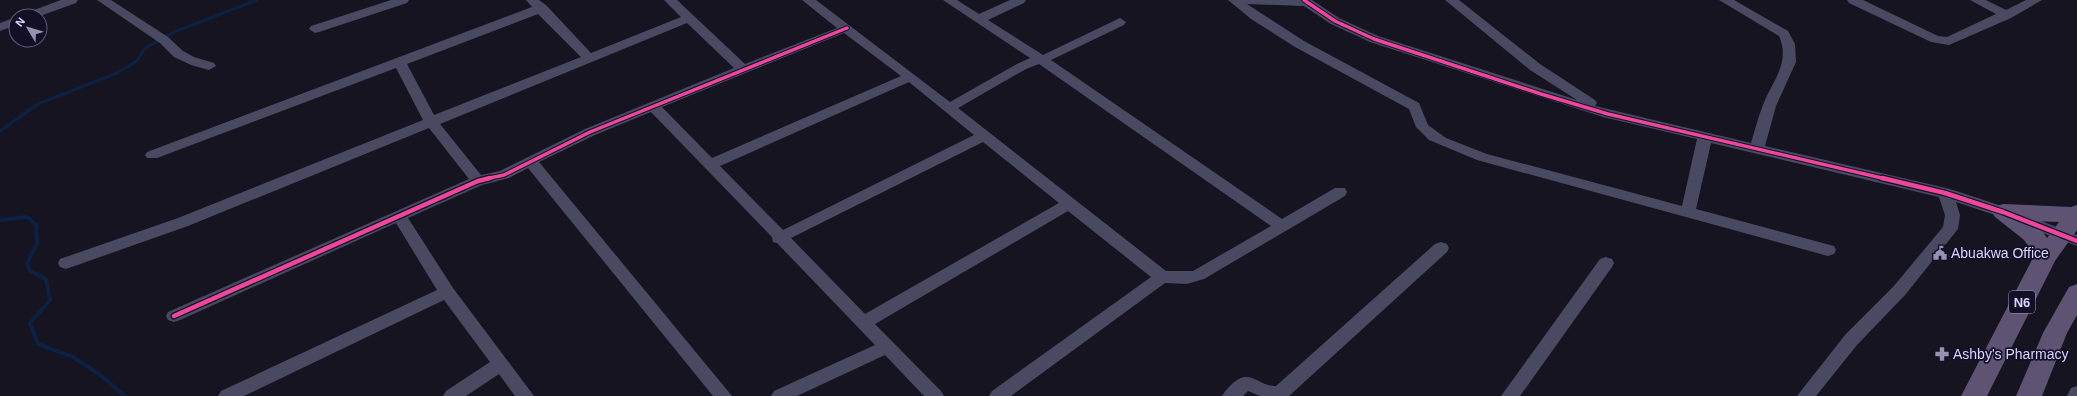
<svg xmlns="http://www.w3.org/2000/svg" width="2077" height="396" viewBox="0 0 2077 396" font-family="Helvetica,sans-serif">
  <rect width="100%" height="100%" fill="#161421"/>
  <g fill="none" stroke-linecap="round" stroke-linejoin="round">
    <polyline stroke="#0d2144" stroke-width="3" points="0,131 38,104 117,73 137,61 145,48 174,32 257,0"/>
    <polyline stroke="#0d2144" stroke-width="4" points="0,220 27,217 36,225 37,243 27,264 30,271 46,279 50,300 30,323 38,344 73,357 99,374 125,396"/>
    <g fill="#4a4962" fill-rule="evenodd">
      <polygon points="61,0 78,0 76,3 40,16 24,16 26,13"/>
      <polygon points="97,0 111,0 168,37 183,51 194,57 214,63 216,66 209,70 191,65 174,57 160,43"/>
      <polygon points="391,0 409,0 407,3 319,32 315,33 309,29 311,26"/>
      <path d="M 526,0 L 539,0 L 546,5 L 591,53 L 681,17 L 664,0 L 677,0 L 745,64 L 837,28 L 802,0 L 816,0 L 950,102 L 1017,64 L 1030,58 L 943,0 L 957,0 L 979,14 L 1010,0 L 1026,0 L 1024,3 L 988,20 L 1043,55 L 1120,18 L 1126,22 L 1124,25 L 1051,60 L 1282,219 L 1335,188 L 1345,188 L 1347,192 L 1345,196 L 1204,279 L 1187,284 L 1165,283 L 1011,396 L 989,396 L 992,391 L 1151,277 L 1068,211 L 875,324 L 941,391 L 944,396 L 924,396 L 885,355 L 797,396 L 771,396 L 774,391 L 875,345 L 777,243 L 773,242 L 772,237 L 651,112 L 595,135 L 539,162 L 732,396 L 713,396 L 528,168 L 509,178 L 482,185 L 408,218 L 453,288 L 534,396 L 515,396 L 499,374 L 466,396 L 443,396 L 446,391 L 490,362 L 444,300 L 244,396 L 218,396 L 221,391 L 437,290 L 396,223 L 180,320 L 174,322 L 168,320 L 166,316 L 168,312 L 469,179 L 429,128 L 188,226 L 66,269 L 60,267 L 58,263 L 60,259 L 178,218 L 423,120 L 396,68 L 157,158 L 147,158 L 145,155 L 147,152 L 532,7 ZM 538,14 L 581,57 L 434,115 L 407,64 ZM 687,23 L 734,68 L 585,129 L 500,171 L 481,175 L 440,124 ZM 844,33 L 901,76 L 712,158 L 662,107 ZM 1039,64 L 1271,226 L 1193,271 L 1166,271 L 958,108 L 1026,69 ZM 909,82 L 974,135 L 783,230 L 720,166 ZM 983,142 L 1059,203 L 865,314 L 791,238 Z"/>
      <path d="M 1228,0 L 1312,0 L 1339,18 L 1378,36 L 1577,100 L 1530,70 L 1445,0 L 1459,0 L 1540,64 L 1595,100 L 1597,103 L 1595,106 L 1751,143 C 1755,130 1758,117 1763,105 C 1772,81 1791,63 1779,36 L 1719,0 L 1734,0 L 1788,31 L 1795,44 L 1796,62 L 1776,106 L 1765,146 L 1950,189 L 2008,208 L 2077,235 L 2077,246 L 1998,216 L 1956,202 L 1960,215 L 1958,229 L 1905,295 L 1857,345 L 1816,396 L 1797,396 L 1845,335 L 1893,287 L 1943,227 L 1945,215 L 1939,197 L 1711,143 L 1696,209 L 1834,246 L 1836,250 L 1834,254 L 1828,256 L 1477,160 L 1429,140 L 1416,127 L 1409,109 L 1295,47 L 1251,19 ZM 1247,4 L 1304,6 L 1331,24 L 1370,42 L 1603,117 L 1697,139 L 1682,206 L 1487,154 L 1446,138 L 1428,125 L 1419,103 L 1304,41 Z"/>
      <polygon points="1847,0 1863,0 1938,36 1947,37 1996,14 1970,0 1986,0 2006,10 2026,0 2042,0 2011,18 1949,45 1931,42 1849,3"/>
      <polygon points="16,17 16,25 0,31 0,23"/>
      <path d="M 1441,242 L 1447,244 L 1449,248 L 1447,252 L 1289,396 L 1260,396 L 1248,391 L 1243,396 L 1222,396 C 1225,391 1228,388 1232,384 C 1251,367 1258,387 1276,386 L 1435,244 Z"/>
      <polygon points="1606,257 1612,259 1614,263 1612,267 1520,396 1501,396 1600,259"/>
      <polygon points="2077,386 2077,396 2067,396 2071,388"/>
    </g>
    <g fill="#5e5373" fill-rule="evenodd">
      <path d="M 2003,204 L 2071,207 L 2077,205 L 2077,230 L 2055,261 L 1987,396 L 1961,396 L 2035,254 L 2023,239 L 1995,217 L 1992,212 L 1995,207 ZM 2030,221 L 2059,222 L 2047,238 L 2039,227 Z"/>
      <polygon points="2077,284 2077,315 2067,333 2042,396 2016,396 2043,333 2069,287"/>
    </g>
    <defs>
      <g id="cycleway-far1">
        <polyline points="1304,0 1335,21 1374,39 1541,94 1608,114 1886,179"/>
        <polyline points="485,179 504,175 590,132 847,28"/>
      </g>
      <g id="cycleway">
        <polyline points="1882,178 1945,193 2003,212 2077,241"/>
        <polyline points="174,316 478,181 490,178"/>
      </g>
    </defs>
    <use href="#cycleway-far1" stroke="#130f26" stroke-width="5.5"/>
    <use href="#cycleway" stroke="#130f26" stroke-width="7"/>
    <use href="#cycleway-far1" stroke="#ed469a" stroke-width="3.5"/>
    <use href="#cycleway" stroke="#ed469a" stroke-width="4.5"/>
  </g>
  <defs>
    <symbol id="civic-bare" viewBox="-9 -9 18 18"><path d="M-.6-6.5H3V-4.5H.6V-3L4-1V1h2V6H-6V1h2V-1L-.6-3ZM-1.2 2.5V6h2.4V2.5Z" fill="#9591b1" stroke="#130f26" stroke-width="2.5" paint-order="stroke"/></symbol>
    <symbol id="pharmacy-bare" viewBox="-9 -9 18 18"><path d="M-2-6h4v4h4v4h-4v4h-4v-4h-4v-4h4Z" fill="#9591b1" stroke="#130f26" stroke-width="2.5" paint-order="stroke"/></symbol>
  </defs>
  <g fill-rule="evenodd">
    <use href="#civic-bare" x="1930" y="243" width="20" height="20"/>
    <use href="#pharmacy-bare" x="1932" y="344" width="20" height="20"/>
  </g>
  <g text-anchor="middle" stroke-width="3.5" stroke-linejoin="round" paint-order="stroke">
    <rect fill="#130f26" stroke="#9e99be" stroke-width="1" x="2009" y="291" width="26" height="22" rx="3"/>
    <g font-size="13" font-weight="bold" fill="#d9d4ff">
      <text x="2022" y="307">N6</text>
    </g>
    <g font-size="14" fill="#d9d4ff" stroke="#130f26" text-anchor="start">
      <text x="1951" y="258">Abuakwa Office</text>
      <text x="1953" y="359">Ashby's Pharmacy</text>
    </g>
  </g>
  <g transform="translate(28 28) rotate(308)"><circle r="19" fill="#130f26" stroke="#625e7d"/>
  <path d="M0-3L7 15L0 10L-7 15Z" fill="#9591b1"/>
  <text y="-6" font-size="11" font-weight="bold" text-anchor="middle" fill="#d9d4ff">N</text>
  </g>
</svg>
